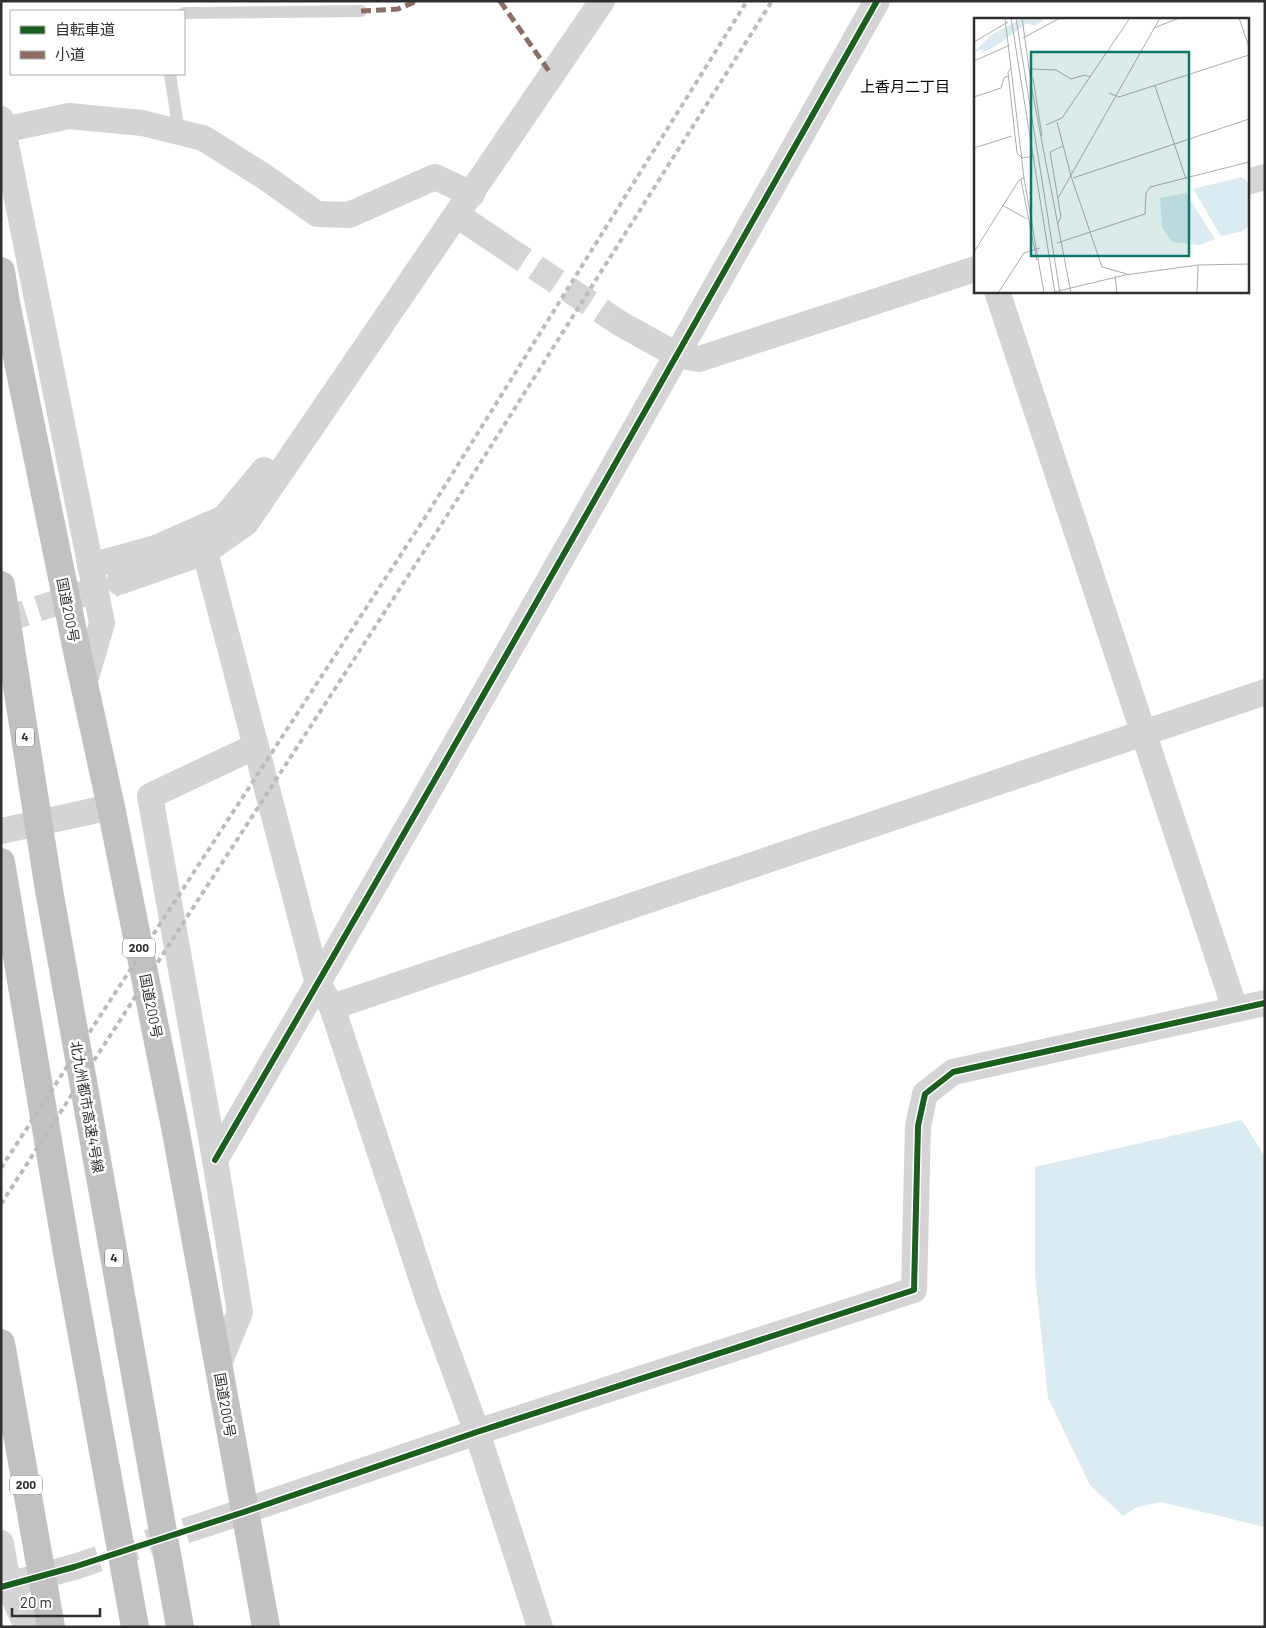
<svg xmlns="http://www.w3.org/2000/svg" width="1266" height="1628" viewBox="0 0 1266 1628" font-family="Barlow,'Noto Sans JP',sans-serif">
  <rect width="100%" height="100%" fill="#fff"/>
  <polygon fill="#daebf1" points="1242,1120 1265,1157 1265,1527 1161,1502 1137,1507 1123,1516 1090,1485 1048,1398 1035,1275 1035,1167"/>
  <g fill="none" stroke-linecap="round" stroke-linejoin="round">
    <g stroke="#d5d5d5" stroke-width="26" stroke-dasharray="26 13" stroke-linecap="butt">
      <polyline points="503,246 621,324"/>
      <polyline points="1,621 116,583"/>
      <polyline points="74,1567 209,1523"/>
    </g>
    <g stroke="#d4d4d4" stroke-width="12">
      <polyline points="184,13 361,11"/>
      <polyline points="170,74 179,132"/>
    </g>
    <g stroke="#d4d4d4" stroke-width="26">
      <polyline points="1,119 102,623 84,684"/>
      <polyline points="3,130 69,116 142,123 203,138 265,177 317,214 349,215 435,177 472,194"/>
      <polyline points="1247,182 1265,177"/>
      <polyline points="457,215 503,246"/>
      <polyline points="997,291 1235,1009"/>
      <polyline points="621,324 677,355 699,359 975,269"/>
      <polyline points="205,552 318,984 332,1007 428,1298 477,1432 540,1627"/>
      <polyline points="90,566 156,548 224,518 264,470"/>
      <polyline points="119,582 205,552 246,523 602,1"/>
      <polyline points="1,831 111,807"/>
      <polyline points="332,1007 1265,692"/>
      <path d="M 215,1160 C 439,776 658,389 877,1"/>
      <polyline points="218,1366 240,1312 215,1160 150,796 256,746"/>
      <polyline points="209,1523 477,1432 914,1290 918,1126 925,1094 953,1072 1265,1003"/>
      <polyline points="1,1543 8,1584 27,1627"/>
      <polyline points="1,1587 74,1567"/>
    </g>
    <g stroke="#c1c1c1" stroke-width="28">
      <polyline points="1,271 6,303 78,656 111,807 176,1132 266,1627"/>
      <polyline points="1,862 67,1253 135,1627"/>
      <polyline points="49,890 180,1627"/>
      <polyline points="1,1343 51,1627"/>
    </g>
    <g stroke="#bbb" stroke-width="4" stroke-dasharray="5 4" stroke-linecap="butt">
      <polyline points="1,1168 426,516 747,1"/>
      <polyline points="1,1204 443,522 772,1"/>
    </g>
    <polyline stroke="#c1c1c1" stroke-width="28" points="1,585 49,890"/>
    <g stroke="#8d6e63" stroke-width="5" stroke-dasharray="10 5" stroke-linecap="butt">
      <polyline points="500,1 551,74"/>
      <polyline points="361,11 398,9 417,1"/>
    </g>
    <defs>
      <g id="cycleway">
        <path d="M 215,1160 C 439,776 658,389 877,1"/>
        <polyline points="1,1587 74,1567 244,1512 477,1432 914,1290 918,1126 925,1094 953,1072 1265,1003"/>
      </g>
    </defs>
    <use href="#cycleway" stroke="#fff" stroke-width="9"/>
    <use href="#cycleway" stroke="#1b5e20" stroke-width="6"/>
  </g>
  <g text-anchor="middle" stroke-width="5" stroke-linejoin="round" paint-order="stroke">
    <g fill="#fff" stroke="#6d6d6d" stroke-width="1">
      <rect x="16" y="727.5" width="18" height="19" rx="4"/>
      <rect x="123" y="938.5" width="32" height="19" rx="4"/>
      <rect x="105" y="1248.5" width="18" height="19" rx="4"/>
      <rect x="10" y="1475.5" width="32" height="19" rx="4"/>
    </g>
    <g font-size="12" font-weight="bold" fill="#2f2f2f">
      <text x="25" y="741">4</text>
      <text x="139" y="952">200</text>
      <text x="114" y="1262">4</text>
      <text x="26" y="1489">200</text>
    </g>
    <g font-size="14" fill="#2f2f2f" stroke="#fff">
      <text transform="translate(68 610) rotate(79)" y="5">国道200号</text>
      <text transform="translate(151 1006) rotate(79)" y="5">国道200号</text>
      <text transform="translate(87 1107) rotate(80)" y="5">北九州都市高速4号線</text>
      <text transform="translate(225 1405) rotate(80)" y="5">国道200号</text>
    </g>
    <g font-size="15" fill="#000" stroke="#fff">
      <text x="905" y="92">上香月二丁目</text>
    </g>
  </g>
  <g transform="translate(974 18)">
    <rect width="275" height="275" fill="#fff"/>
    <path d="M 48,0 L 69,0 L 69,3 L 60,8 L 53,5 L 22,28 L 7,35 L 10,31 L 0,34 L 17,17 ZM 268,159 L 275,166 L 275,207 L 269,213 L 247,218 L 219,171 ZM 212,175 L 241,221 L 226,227 L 198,224 L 188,209 L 186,180 Z" fill="#daebf1"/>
    <path fill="none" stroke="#acacac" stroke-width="1" d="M 31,0 L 50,160 L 70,275M 37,0 L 81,275M 42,0 L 86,275M 48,0 L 58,72 L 97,275M 265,0 L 275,29M 180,10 L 205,0M 49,20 L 86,0M 0,24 L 34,4M 0,43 L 36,27M 37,50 L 34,54 L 43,135 L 48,140 L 60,138M 57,51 L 82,52 L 97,61 L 111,57 L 116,59M 59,60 L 68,118M 181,68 L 212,161M 135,75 L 145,79 L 275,37M 0,79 L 27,70 L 30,60 L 34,58M 83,104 L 97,158 L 128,249 L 153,256M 72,107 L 88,100 L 156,0M 0,130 L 38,118M 99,160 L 275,101M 47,162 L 63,243M 84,180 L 186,0M 28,187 L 53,201M 84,205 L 87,199 L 76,134 L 89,128M 83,225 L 171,196 L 172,175 L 176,169 L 275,144M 0,234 L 45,162 L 50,160M 141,258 L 143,275M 24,275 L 50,235 L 66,230M 76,275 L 151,257 L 224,247 L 275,246M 223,275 L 224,247"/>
    <path fill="#0f766e" fill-opacity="0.15" stroke="#0f766e" stroke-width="2.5" d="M 57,34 L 215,34 L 215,238 L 57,238 Z"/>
    <rect width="275" height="275" fill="none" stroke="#2f2f2f" stroke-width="2.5"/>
  </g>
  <rect width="1266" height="1628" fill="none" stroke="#2f2f2f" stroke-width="5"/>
  <rect x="10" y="10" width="175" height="65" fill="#ffffff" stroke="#acacac"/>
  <rect x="20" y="26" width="25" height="8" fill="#1b5e20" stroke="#acacac"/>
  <text x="55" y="35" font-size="15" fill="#2f2f2f">自転車道</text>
  <rect x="20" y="51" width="25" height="8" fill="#8d6e63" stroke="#acacac"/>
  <text x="55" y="60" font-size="15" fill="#2f2f2f">小道</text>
  <path d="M12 1608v8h88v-8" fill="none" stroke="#2f2f2f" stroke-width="2.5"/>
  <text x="20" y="1608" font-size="15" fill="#2f2f2f" stroke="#ffffff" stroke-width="4" paint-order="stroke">20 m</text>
</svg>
